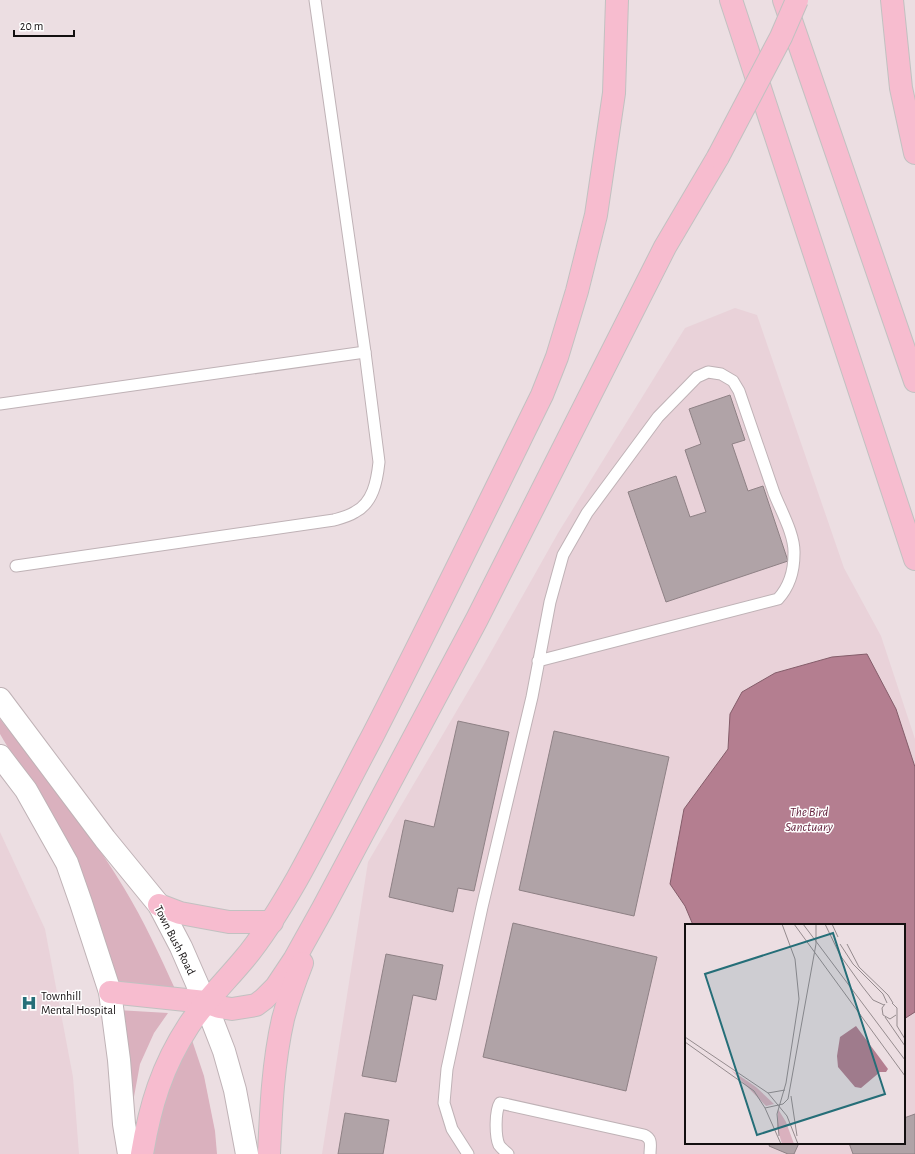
<svg xmlns="http://www.w3.org/2000/svg" width="915" height="1154" viewBox="0 0 915 1154" font-family="'Alegreya Sans',sans-serif">
  <rect width="100%" height="100%" fill="#ecdee2"/>
  <g fill="#e9d2d9" fill-rule="evenodd">
    <path d="M 735,308 L 757,315 L 844,568 L 881,636 L 915,739 L 915,1154 L 322,1154 L 368,862 L 483,666 L 558,533 L 685,328 ZM 686,925 L 904,925 L 904,1143 L 686,1143 Z"/>
    <polygon points="0,832 45,929 73,1077 79,1154 0,1154"/>
  </g>
  <g fill="#dab1be">
    <path d="M 0,719 C 43,774 88,828 124,888 C 144,921 160,956 176,991 L 119,984 L 10,751 L 0,734 Z"/>
    <polygon points="117,1010 168,1013 154,1033 140,1064 129,1124"/>
    <polygon points="189,1031 204,1076 215,1131 217,1154 144,1154"/>
  </g>
  <polygon fill="#b47e90" stroke="#845d6a" points="867,654 896,709 915,767 915,1012 904,1019 904,925 693,925 685,906 670,884 684,809 728,749 730,714 742,692 775,673 832,657"/>
  <g fill="#b0a3a7" stroke="#8e8185">
    <polygon points="730,395 745,440 732,444 748,491 763,486 788,561 666,602 628,492 676,476 690,517 706,512 685,450 701,444 689,409"/>
    <polygon points="458,721 509,732 474,891 458,888 453,912 389,897 405,820 434,827"/>
    <polygon points="554,731 669,757 634,916 519,890"/>
    <polygon points="513,923 657,957 626,1091 483,1057"/>
    <polygon points="386,954 443,965 436,1000 413,995 396,1082 362,1076"/>
    <polygon points="345,1113 389,1120 383,1154 338,1154"/>
    <polygon points="915,1114 915,1154 853,1154 849,1143 904,1143 904,1118"/>
    <polygon points="770,1143 799,1143 794,1154 788,1154 769,1146"/>
  </g>
  <g fill="none" stroke-linecap="round" stroke-linejoin="round">
    <defs>
      <g id="service">
        <polyline points="0,404 365,352"/>
        <path d="M 16,566 L 334,520 C 341,518 349,516 355,512 C 373,503 377,481 379,462 L 365,352 L 315,0"/>
        <path d="M 468,1154 L 452,1129 L 444,1103 L 447,1069 L 482,907 L 532,697 L 550,602 L 563,555 L 587,513 L 658,417 L 697,377 L 708,372 L 721,374 L 733,381 L 739,391 C 751,425 762,459 774,493 C 781,511 795,535 794,554 C 794,570 789,587 778,599 L 538,661"/>
        <path d="M 508,1154 C 505,1151 501,1148 499,1145 C 495,1136 495,1111 500,1103 L 644,1135 C 653,1139 650,1146 650,1154"/>
      </g>
      <g id="tertiary">
        <polyline points="0,699 105,839 159,905 181,947 205,1002 224,1051 235,1090 247,1154"/>
        <polyline points="0,756 26,790 67,863 81,903 110,992 119,1060 124,1124 129,1154"/>
      </g>
      <g id="motorway">
        <polyline points="731,0 915,559"/>
        <polyline points="784,0 915,381"/>
        <polyline points="892,0 901,88 915,153"/>
        <polyline points="159,905 180,913 229,922 272,922"/>
        <polyline points="110,992 205,1002 219,1007 232,1009 256,1005 264,999 276,987 294,960 323,908 477,619 665,247 718,157"/>
        <path d="M 142,1154 C 150,1106 162,1066 189,1025 C 205,1001 226,981 245,958 C 265,934 281,907 297,879 C 323,832 347,784 372,737 C 430,624 486,509 542,395 L 557,357 L 577,291 L 596,215 L 614,93 L 617,0"/>
        <path d="M 269,1154 C 271,1109 273,1063 283,1019 C 288,1000 295,981 302,963"/>
      </g>
    </defs>
    <use href="#service" stroke="#bfb2b6" stroke-width="13"/>
    <use href="#tertiary" stroke="#bfb2b6" stroke-width="24"/>
    <use href="#motorway" stroke="#c2c1c1" stroke-width="24"/>
    <use href="#service" stroke="#fff" stroke-width="11"/>
    <use href="#tertiary" stroke="#fff" stroke-width="22"/>
    <use href="#motorway" stroke="#f7bccf" stroke-width="22"/>
    <defs>
      <polyline id="motorway-bridge" points="718,157 781,37 797,0"/>
    </defs>
    <use href="#motorway-bridge" stroke="#c2c1c1" stroke-width="24" stroke-linecap="butt"/>
    <use href="#motorway-bridge" stroke="#f7bccf" stroke-width="22"/>
  </g>
  <defs>
    <symbol id="hospital-bare" viewBox="-9 -9 18 18"><path d="M-5-5h3v3.5h4V-5h3V5h-3V1.5h-4V5h-3Z" fill="#256e78" stroke="#fff" stroke-width="2.5" paint-order="stroke"/></symbol>
  </defs>
  <g fill-rule="evenodd">
    <use href="#hospital-bare" x="18" y="992" width="22" height="22"/>
  </g>
  <g text-anchor="middle" stroke-width="3" stroke-linejoin="round" paint-order="stroke">
    <g font-size="12" fill="#130f10" stroke="#fff">
      <text transform="translate(175 940) rotate(63)" y="4">Town Bush Road</text>
    </g>
    <g font-size="12" fill="#130f10" stroke="#fff" text-anchor="start">
      <text x="41" y="1000">Townhill<tspan x="41" dy="14">Mental Hospital</tspan></text>
    </g>
    <g font-size="13" font-style="italic" fill="#65233e" stroke="#fff">
      <text x="809" y="816">The Bird<tspan x="809" dy="15">Sanctuary</tspan></text>
    </g>
  </g>
  <g transform="translate(685 924)">
    <rect width="220" height="220" fill="#ecdee2"/>
    <path d="M 46,146 L 71,163 L 89,180 L 81,182 ZM 93,185 L 101,198 L 109,220 L 97,220 L 92,203 Z" fill="#dab1be"/>
    <path d="M 171,102 L 203,145 L 201,148 L 195,148 L 176,164 L 170,163 L 153,143 L 152,132 L 155,113 Z" fill="#b47e90"/>
    <path fill="none" stroke="#958b8e" stroke-width="1" d="M 109,0 L 220,152M 118,0 L 220,136M 140,0 L 155,31 L 177,62 L 188,76 L 199,81M 147,0 L 153,13M 155,20 L 168,40 L 198,70 L 202,79M 162,20 L 174,43 L 203,71 L 208,79M 207,79 L 212,84 L 212,102 L 220,115M 200,80 L 197,84 L 198,91 L 205,95 L 211,91M 200,93 L 220,122M 0,113 L 83,169 L 102,192 L 113,220M 0,118 L 69,167 L 80,184 L 96,220M 83,169 L 100,166M 106,172 L 112,212M 80,184 L 98,180 L 103,175 L 131,20 L 131,0M 94,212 L 92,190 L 101,159 L 114,75 L 110,35 L 97,0"/>
    <path fill="#256e78" fill-opacity="0.15" stroke="#256e78" stroke-width="2" d="M 148,9 L 200,170 L 72,211 L 20,50 Z"/>
    <rect width="220" height="220" fill="none" stroke="#130f10" stroke-width="2"/>
  </g>
  <path d="M14 30v6h60v-6" fill="none" stroke="#130f10" stroke-width="2"/>
  <text x="20" y="30" font-size="12" fill="#130f10" stroke="#ffffff" stroke-width="3" paint-order="stroke">20 m</text>
</svg>
